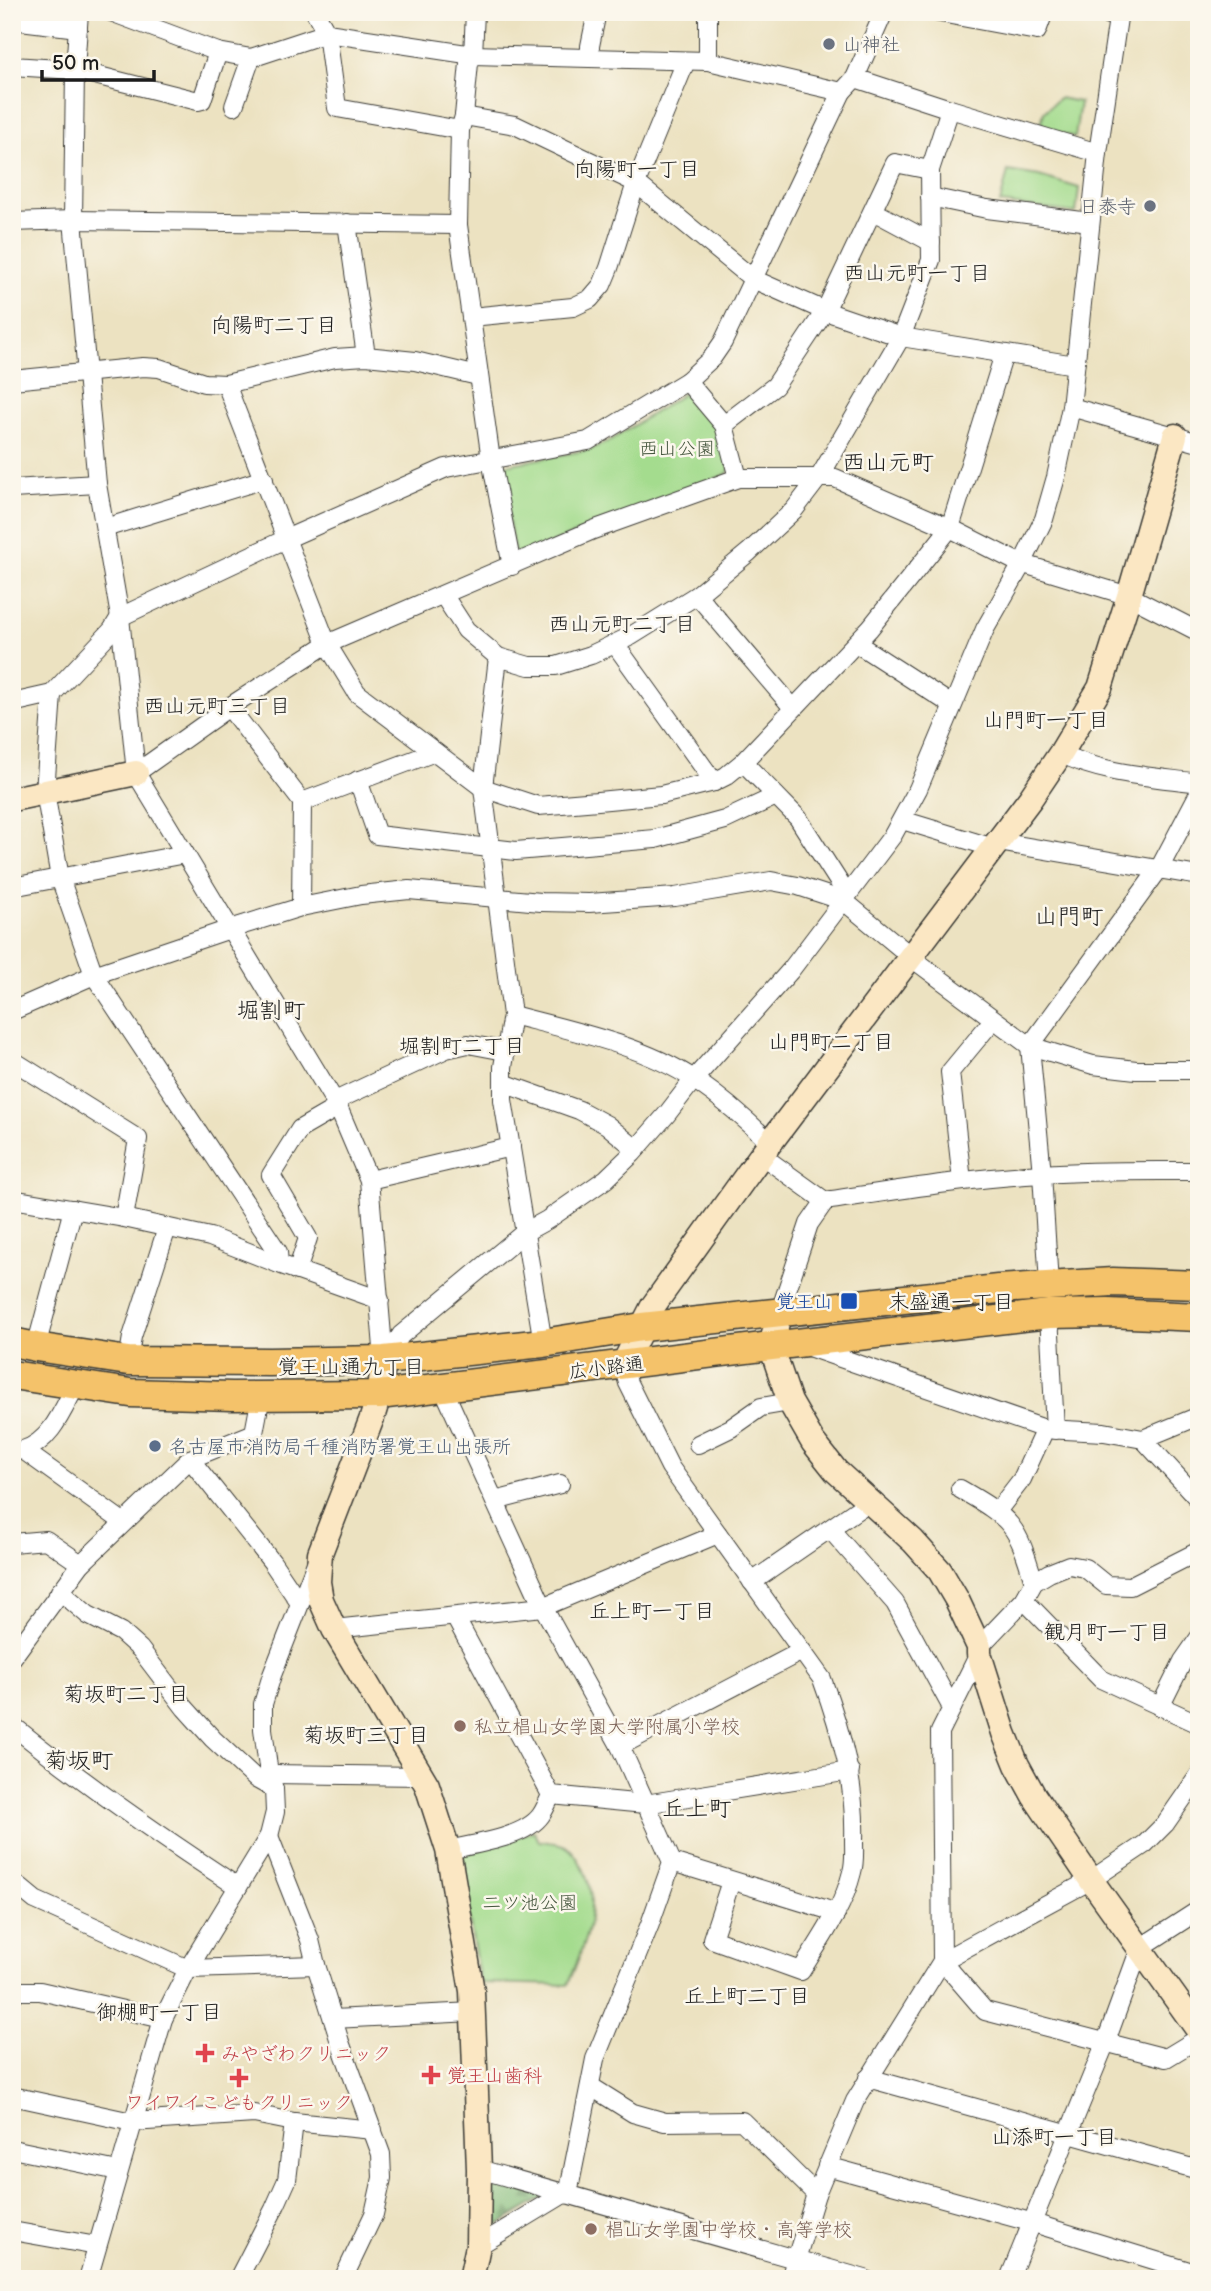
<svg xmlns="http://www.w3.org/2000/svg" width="1211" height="2291" viewBox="0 0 1211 2291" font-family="'Balsamiq Sans','Klee One',sans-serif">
  <defs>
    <pattern id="forest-firs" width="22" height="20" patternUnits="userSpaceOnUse" patternTransform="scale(1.75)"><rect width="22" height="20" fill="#83bc79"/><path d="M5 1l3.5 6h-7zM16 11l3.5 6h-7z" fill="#6a9862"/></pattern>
  </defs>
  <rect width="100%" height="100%" fill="#fbf7ec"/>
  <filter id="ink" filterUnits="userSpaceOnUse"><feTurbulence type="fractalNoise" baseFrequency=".0143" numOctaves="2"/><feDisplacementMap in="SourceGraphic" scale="14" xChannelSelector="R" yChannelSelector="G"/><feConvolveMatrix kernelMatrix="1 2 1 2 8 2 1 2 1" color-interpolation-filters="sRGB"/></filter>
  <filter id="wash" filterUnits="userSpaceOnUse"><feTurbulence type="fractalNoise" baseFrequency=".00686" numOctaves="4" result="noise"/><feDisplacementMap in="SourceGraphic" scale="28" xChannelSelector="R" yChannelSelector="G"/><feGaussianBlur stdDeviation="1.57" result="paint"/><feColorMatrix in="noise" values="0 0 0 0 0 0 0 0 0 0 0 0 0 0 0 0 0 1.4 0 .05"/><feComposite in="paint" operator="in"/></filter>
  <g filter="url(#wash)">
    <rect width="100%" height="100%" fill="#ece2c1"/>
    <polygon fill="url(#forest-firs)" stroke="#506c4a" stroke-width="2" points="494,2182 546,2196 493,2228 489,2224 490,2185"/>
    <g fill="#a4dc8e" stroke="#607c55" stroke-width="2">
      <polygon points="1059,98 1080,102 1075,137 1040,128 1044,112"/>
      <polygon points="1008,171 1039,176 1079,188 1076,213 1000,203"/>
      <polygon points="683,394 692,394 718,427 730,468 727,474 519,556 514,552 500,466 588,450 608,442"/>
      <path d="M 534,1831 L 539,1841 C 564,1843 570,1844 582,1866 C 603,1906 583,1947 568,1985 L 480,1983 L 459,1859 L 462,1854 Z"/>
    </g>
  </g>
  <g filter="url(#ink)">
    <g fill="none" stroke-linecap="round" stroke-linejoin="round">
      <defs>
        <g id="street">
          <polyline points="79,12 75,70 73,220 97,484 120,617 136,773 338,1107 369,1180 384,1360"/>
          <polyline points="111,12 218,52 251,58 327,33 473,55 708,61 842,92"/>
          <polyline points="315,12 327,33 337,108 460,130"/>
          <polyline points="475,12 473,55 469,63 464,116 460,130 458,225 491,460 512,566"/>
          <polyline points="935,12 1037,31 1044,12"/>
          <polyline points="1100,12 1118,18"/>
          <polyline points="12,20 78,28"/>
          <polyline points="590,57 590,46 597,12"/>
          <polyline points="708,61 708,12"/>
          <polyline points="12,66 75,70 198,101 202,100 218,52"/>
          <polyline points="855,78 950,109 1098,153"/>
          <polyline points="234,106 251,58"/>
          <polyline points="464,116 515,125 636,183 753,279 825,311 901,337 1075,365"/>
          <polyline points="930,197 987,209 1090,222"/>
          <polyline points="873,211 931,242"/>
          <polyline points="12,222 73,220 458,225"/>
          <polyline points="347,223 366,356"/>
          <polyline points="471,317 573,307 590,299 602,285 609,268 636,183 686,61"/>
          <polyline points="12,380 143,367 159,368 204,383 226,384 335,358 366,356 415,361 478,376"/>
          <polyline points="687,381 724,425 738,478"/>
          <polyline points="226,384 327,644 357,693 483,788 538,806 598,801 661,795 714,782 726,776 743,762 870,628 950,528 1004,354"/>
          <polyline points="1071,407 1199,443"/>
          <polyline points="724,425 775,386 825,311 895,163 930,170"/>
          <polyline points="12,489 97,484"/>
          <polyline points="105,528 264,479"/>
          <polyline points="697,595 793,708"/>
          <polyline points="444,596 466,630 498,657 529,666 556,666 591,655 631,636 697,595 749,552 794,510 820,476 901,337 931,260 930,170 950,109"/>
          <polyline points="856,643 952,705"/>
          <polyline points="615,644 714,782"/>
          <polyline points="498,657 483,788 512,1015 503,1067 503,1100 543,1343"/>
          <polyline points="52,694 45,792 60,878 94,975 278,1252 279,1264"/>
          <polyline points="12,703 52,694 112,630 120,617 288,538 446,468 588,441 687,381 712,358 723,342 842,92 855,78 884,12"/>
          <polyline points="229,707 302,802 301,907"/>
          <path d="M 1061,753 C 1099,774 1156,777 1199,783"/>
          <polyline points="743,762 798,818 844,890 844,901"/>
          <polyline points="136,773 229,707 327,644 593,530 738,478 835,478 950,528 1017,562 1129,596 1199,632"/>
          <polyline points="358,780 377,835 516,851 655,839 725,820 776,796"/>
          <polyline points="302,802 435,752"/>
          <polyline points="902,820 994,848"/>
          <polyline points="998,842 1199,876"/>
          <polyline points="12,887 185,854"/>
          <polyline points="12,1011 94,975 230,929 301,907 361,895 409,890 541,902 589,903 675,897 771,881 798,886 844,901 920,964 1030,1046 1093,1065 1136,1070 1199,1070"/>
          <path d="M 512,1015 C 570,1030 645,1046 695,1080 C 721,1098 748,1121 770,1143"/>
          <polyline points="12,1060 138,1139 124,1218"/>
          <polyline points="503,1083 579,1110 607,1125 636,1149"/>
          <polyline points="335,1101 446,1049 468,1044 505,1051"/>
          <path d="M 761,1155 L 825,1201 C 898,1190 970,1178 1043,1174 C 1095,1170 1147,1171 1199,1171"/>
          <polyline points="369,1180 511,1147"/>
          <polyline points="962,1181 950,1072 993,1020"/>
          <polyline points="12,1199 124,1218 210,1237 279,1264 380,1300"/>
          <polyline points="297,1271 308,1238 271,1175 300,1129 338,1107"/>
          <polyline points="1049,1284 1042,1174 1030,1046 1159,869 1199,793"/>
          <polyline points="780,1311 809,1224 825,1201"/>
          <polyline points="1049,1314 1055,1430"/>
          <polyline points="803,1345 1045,1429 1104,1432 1143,1439 1199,1416"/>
          <polyline points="36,1347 73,1209"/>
          <polyline points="384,1360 401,1335 525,1232 547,1220 606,1179 633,1153 667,1114 694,1079 790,971 893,835 918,789 985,629 1022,564 1044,519 1056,477 1071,407 1098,153 1118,18 1121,12"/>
          <polyline points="128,1361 132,1337 167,1228"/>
          <path d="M 623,1365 L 628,1383 L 670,1467 L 822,1679 C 841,1731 856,1784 854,1840 C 854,1851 855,1862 852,1872 C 843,1909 820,1940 801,1971 L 712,1939 L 731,1881"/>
          <polyline points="442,1386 543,1607 620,1746 672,1862 650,1924 595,2059 568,2194 562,2195 478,2246"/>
          <polyline points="1143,1439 1199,1500"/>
          <polyline points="698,1444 731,1428 761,1407 790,1402"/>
          <path d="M 23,1450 C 51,1442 63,1409 76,1385"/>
          <polyline points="12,1452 23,1450 123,1522"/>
          <polyline points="190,1459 272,1562 299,1602"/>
          <path d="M 960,1489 C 1012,1519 1017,1524 1034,1582"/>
          <polyline points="495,1501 560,1484"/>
          <polyline points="998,1510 1022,1479 1045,1429"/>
          <polyline points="830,1529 895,1603 952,1708"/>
          <polyline points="12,1543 46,1540 81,1564"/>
          <polyline points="752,1582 870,1501"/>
          <polyline points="60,1591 88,1615 121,1632 140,1649 185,1708 213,1739 256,1779 274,1789"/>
          <polyline points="1024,1600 1101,1679 1199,1724"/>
          <polyline points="455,1617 551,1795 645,1804 850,1771"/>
          <polyline points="334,1629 543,1607 718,1534"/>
          <polyline points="979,1647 1024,1600 1034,1582 1049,1573 1069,1565 1085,1568 1106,1585 1130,1586 1199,1551"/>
          <polyline points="979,1654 940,1732 942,1961 985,2011 1166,2058 1199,2038"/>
          <polyline points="12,1658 81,1564 190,1459 254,1433 261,1396"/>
          <polyline points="1160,1707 1183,1661 1199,1638"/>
          <path d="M 12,1725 C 84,1784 160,1836 238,1887"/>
          <polyline points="620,1746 802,1651"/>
          <polyline points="269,1774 422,1776"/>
          <polyline points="269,1836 310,1940 316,1965 340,2042 381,2154 382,2178 374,2214 343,2279"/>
          <path d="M 448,1850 C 474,1844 525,1838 541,1815 C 545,1809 548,1802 551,1795"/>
          <polyline points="672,1862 825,1909 836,1914"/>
          <polyline points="12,1881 35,1900 188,1969 316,1965"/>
          <polyline points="12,1991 40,1991 163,2019"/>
          <polyline points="333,2019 473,2012"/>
          <polyline points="868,2078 1199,2170"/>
          <polyline points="590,2086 633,2113 665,2122 742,2121 816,2194"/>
          <polyline points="12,2096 132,2122 254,2114 294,2122 373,2130"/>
          <polyline points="12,2149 118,2171"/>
          <polyline points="827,2166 1030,2222 1199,2274"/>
          <polyline points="479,2169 865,2279"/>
          <polyline points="12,2231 97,2246"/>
          <polyline points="88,2279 163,2019 188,1969 269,1836 275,1812 274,1789 269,1774 263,1729 263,1704 272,1675 316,1563"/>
          <polyline points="238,2279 274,2209 287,2180 294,2122"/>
          <polyline points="790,2279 816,2194 855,2101 942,1961 1091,1880 1145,1844 1165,1824 1199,1775"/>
          <polyline points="1009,2279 1105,2044 1140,1948 1199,1910"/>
        </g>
        <g id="secondary">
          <polyline points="12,799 136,773"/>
          <polyline points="780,1311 771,1346 790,1402 813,1442 836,1471 913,1541 940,1571 957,1600 979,1647 979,1654 1004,1733 1017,1765 1034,1796 1091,1880 1199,2031"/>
          <polyline points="384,1360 379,1395 372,1418 320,1553 318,1582 321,1600 334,1629 427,1785 448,1850 472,1991 479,2169 478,2246 471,2279"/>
          <polyline points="623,1365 653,1306 770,1143 1030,799 1061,753 1100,688 1129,596 1175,436"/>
        </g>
        <g id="primary">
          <polyline points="12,1342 36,1347 128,1361 269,1362 384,1360 543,1343 642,1327 998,1289 1113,1282 1199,1285"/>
          <polyline points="12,1375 130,1393 232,1396 379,1395 771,1346 1049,1314 1108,1313 1199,1317"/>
        </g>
      </defs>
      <use href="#street" stroke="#3b3a35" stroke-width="20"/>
      <use href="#secondary" stroke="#3b3a35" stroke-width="27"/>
      <use href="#primary" stroke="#3b3a35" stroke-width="31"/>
      <use href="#street" stroke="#fff" stroke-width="18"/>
      <use href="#secondary" stroke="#fbe7c3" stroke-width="24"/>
      <use href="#primary" stroke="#f4c26a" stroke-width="28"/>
    </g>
  </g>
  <g fill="#6b7280" stroke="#fbf7ec" stroke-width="2.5">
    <circle cx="829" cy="44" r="7"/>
    <circle cx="1150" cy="206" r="7"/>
  </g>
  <rect fill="#1a4fb4" stroke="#fbf7ec" stroke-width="2.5" x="840" y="1292" width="18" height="18" rx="3.5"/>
  <circle fill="#5c6f8a" stroke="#fbf7ec" stroke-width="2.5" cx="155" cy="1446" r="7"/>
  <g fill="#8d6e63" stroke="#fbf7ec" stroke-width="2.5">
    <circle cx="460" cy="1726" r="7"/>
    <circle cx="591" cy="2229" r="7"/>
  </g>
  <g fill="#e0444e" stroke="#fbf7ec" stroke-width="2.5">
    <path d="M201.5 2042.5h7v7h7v7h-7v7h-7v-7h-7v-7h7z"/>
    <path d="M427.5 2064.5h7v7h7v7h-7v7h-7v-7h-7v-7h7z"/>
    <path d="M235.5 2067.5h7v7h7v7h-7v7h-7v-7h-7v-7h7z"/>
  </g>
  <g text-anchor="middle" stroke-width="5" stroke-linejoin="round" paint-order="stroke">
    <g font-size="19" fill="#5b616d" stroke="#fbf7ec" text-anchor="start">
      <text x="843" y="51">山神社</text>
      <text x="1136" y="213" text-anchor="end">日泰寺</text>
    </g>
    <g font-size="19" fill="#45563e" stroke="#fbf7ec">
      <text x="677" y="455">西山公園</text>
      <text x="530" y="1909">二ツ池公園</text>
    </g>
    <g font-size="19" fill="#164399" stroke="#fbf7ec" text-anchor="end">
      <text x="833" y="1308">覚王山</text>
    </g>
    <g font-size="19" fill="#1c1c1c" stroke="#fbf7ec">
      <text transform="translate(606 1367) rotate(-7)" y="7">広小路通</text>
    </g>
    <g font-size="19" fill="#4e5e75" stroke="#fbf7ec" text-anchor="start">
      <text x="169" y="1453">名古屋市消防局千種消防署覚王山出張所</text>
    </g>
    <g font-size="19" fill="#785e54" stroke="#fbf7ec" text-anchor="start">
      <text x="474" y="1733">私立椙山女学園大学附属小学校</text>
      <text x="605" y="2236">椙山女学園中学校・高等学校</text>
    </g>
    <g font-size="19" fill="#be3a42" stroke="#fbf7ec" text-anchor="start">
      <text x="221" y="2060">みやざわクリニック</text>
      <text x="447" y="2082">覚王山歯科</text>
      <text x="239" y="2109" text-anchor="middle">ワイワイこどもクリニック</text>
    </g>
    <g font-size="21" fill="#1c1c1c" stroke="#fbf7ec">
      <text x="637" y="176">向陽町一丁目</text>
      <text x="917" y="280">西山元町一丁目</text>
      <text x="274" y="332">向陽町二丁目</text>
      <text x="622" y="631">西山元町二丁目</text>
      <text x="217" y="713">西山元町三丁目</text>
      <text x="1046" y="727">山門町一丁目</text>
      <text x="831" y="1049">山門町二丁目</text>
      <text x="462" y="1053">堀割町二丁目</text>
      <text x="951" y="1309">末盛通一丁目</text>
      <text x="351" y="1374">覚王山通九丁目</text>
      <text x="652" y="1618">丘上町一丁目</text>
      <text x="1107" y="1639">観月町一丁目</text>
      <text x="126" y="1701">菊坂町二丁目</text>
      <text x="366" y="1742">菊坂町三丁目</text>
      <text x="747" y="2003">丘上町二丁目</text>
      <text x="159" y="2019">御棚町一丁目</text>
      <text x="1054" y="2144">山添町一丁目</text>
    </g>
    <g font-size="23" fill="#1c1c1c" stroke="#fbf7ec">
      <text x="888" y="470">西山元町</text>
      <text x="1069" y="924">山門町</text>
      <text x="271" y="1018">堀割町</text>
      <text x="79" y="1768">菊坂町</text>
      <text x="697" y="1816">丘上町</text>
    </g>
  </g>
  <rect width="1211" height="2291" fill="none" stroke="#fbf7ec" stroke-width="42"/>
  <path d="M42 70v10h112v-10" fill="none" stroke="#1c1c1c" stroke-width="3.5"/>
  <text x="52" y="70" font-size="21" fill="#1c1c1c" stroke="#fbf7ec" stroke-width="5" paint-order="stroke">50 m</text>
</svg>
